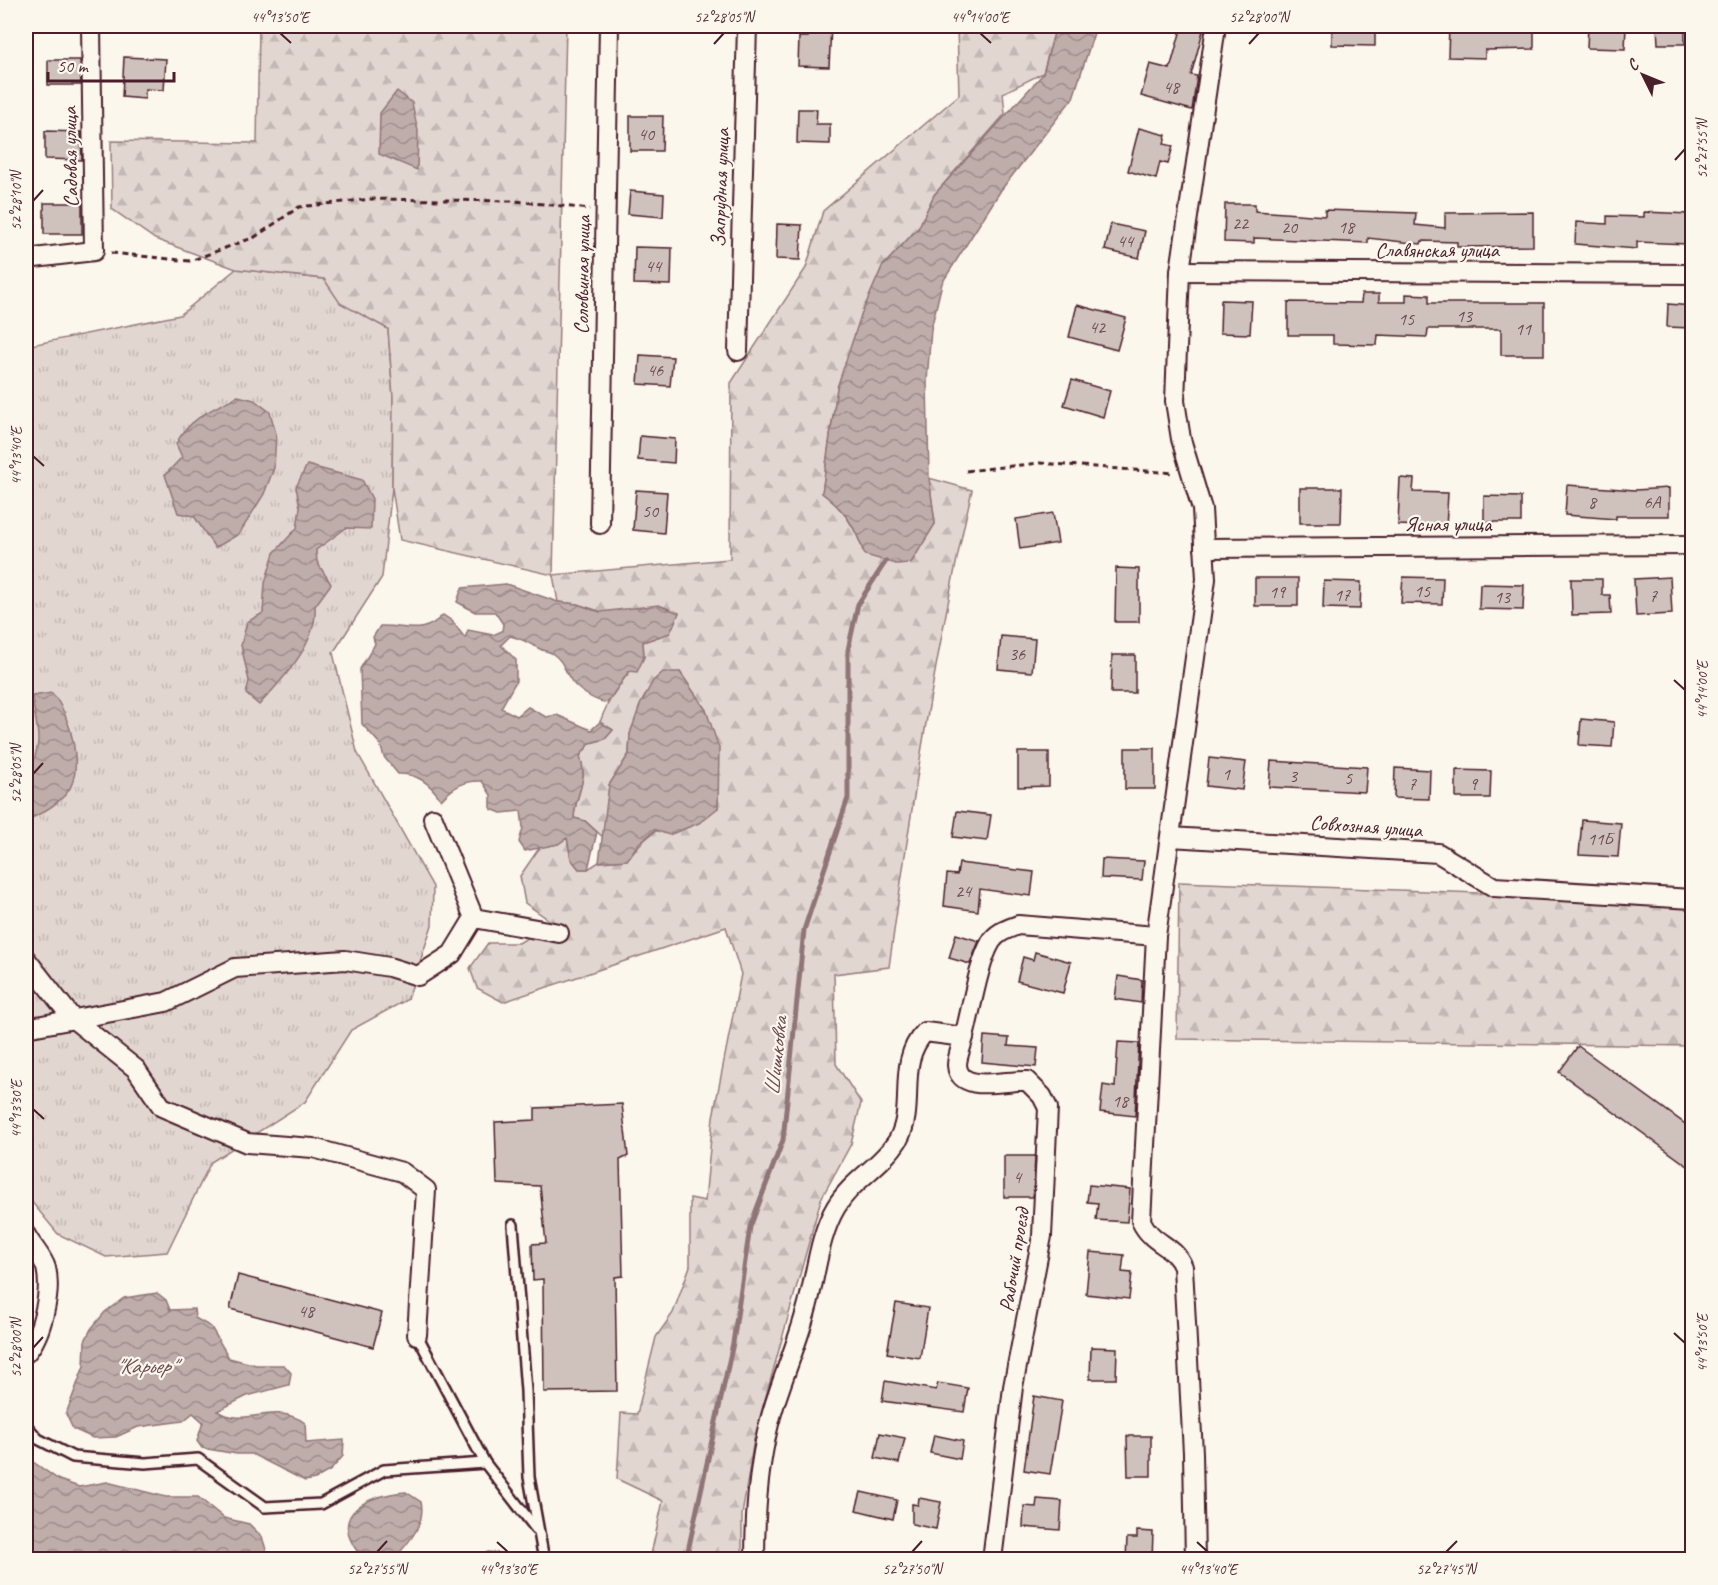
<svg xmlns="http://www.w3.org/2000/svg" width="1718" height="1585" viewBox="0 0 1718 1585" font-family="Caveat,sans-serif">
  <defs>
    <pattern id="grass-tufts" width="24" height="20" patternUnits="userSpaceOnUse" patternTransform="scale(1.5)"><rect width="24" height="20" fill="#e2d7d0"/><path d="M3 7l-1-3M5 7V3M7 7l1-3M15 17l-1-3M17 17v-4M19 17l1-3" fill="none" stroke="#c3b8b3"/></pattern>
    <pattern id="forest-firs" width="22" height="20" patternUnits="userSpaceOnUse" patternTransform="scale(1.5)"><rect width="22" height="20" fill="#e2d7d0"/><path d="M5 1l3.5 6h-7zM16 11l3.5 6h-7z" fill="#c3b8b3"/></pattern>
    <pattern id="water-waves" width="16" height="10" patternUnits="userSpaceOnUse" patternTransform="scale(1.5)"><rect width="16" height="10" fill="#bfadaa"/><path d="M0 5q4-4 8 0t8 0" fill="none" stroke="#9d8c8b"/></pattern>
  </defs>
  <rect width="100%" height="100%" fill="#fbf7ec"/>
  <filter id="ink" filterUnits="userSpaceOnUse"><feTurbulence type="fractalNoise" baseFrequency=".0167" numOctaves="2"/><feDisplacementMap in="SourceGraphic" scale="12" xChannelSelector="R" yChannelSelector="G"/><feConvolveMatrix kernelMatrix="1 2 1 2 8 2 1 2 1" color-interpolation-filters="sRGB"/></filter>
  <g filter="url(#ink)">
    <polygon fill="url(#grass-tufts)" stroke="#967b7e" stroke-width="1.5" points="236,269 324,279 341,303 388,329 393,397 392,488 382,577 333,653 357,752 433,887 432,925 408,999 351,1030 305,1102 211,1162 167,1252 106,1257 58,1234 26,1195 26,346 180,315"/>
    <g fill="url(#forest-firs)" stroke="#967b7e" stroke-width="1.5">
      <path d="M 259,26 L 566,26 L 553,575 L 730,559 L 731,383 L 806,268 L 823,211 L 959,95 L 957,26 L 1056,26 L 1043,73 L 1003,93 L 1005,114 L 934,195 L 919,227 L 882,267 L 837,388 L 822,493 C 846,511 855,527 865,555 L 935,524 L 929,478 L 972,490 C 936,648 911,807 889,967 L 834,974 L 836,1064 L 861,1103 L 851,1144 L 821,1199 L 754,1439 L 742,1515 L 742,1559 L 650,1559 L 663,1501 L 617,1479 L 621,1413 L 637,1414 L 656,1337 L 673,1313 L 690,1266 L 690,1198 L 705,1201 L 713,1117 L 741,974 L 726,927 L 503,1002 L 477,988 L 470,968 L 488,943 L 519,943 L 552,922 L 525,903 L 520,876 L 540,847 L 558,844 L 567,837 L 571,859 L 579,869 L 588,869 L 599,862 L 627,860 C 654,822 676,822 718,808 L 717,782 L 706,710 L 680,672 L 630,734 L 629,754 L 609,785 L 604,838 L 585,821 L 574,818 C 575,793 589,783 580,756 L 590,743 L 605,739 L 613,730 L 600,722 C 609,697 625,675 644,657 L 643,642 L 669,633 L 577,604 L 558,602 L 553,575 L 400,540 L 392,488 L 393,397 L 388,329 L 340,303 L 324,279 L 236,269 L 155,239 L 112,209 L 111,141 L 257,143 Z"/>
      <polygon points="1179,882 1692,901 1692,1046 1177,1039"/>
    </g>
    <g fill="url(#water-waves)" stroke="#907477" stroke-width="1.5">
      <path d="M 1056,26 L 1101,26 L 1094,33 L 1073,98 L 1001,190 L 942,283 L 931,329 L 927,381 L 929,478 L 935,524 L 911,563 L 896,564 L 865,555 C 855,527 846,511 822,493 L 837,388 L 861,315 L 882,267 L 919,227 L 934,195 L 1043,74 Z"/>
      <polygon points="397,91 412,103 418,131 417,170 379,154 380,113"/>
      <path d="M 238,396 L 254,400 L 270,412 L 276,434 L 274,468 L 264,494 L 239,534 L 215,548 L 194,516 L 178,513 L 165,475 L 182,457 L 176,444 C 188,419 214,408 238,396 Z"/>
      <path d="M 307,465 L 362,480 L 372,499 L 371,529 L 346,528 L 316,550 L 317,562 L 331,584 L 315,606 C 318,643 283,679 259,705 L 246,694 L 249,681 L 241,645 L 247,622 L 263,613 L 265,583 L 274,553 L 297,528 L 300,507 L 296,487 Z"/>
      <path d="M 506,584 L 558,602 L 577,604 L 600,612 L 659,605 L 679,613 L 670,633 L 643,642 L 644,657 L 637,672 L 629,671 L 607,703 C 594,701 575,689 569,677 C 564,668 562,660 553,654 C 549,651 544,651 540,649 C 525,642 527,640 510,636 L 501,645 L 516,660 L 516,681 L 501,708 L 517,716 L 528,707 L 546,717 L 557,715 L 591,730 L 600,722 L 613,730 L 605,739 L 590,743 L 580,756 C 589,783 575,793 574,818 L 585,821 L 597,832 L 588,869 L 579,869 L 571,859 L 567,838 L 558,844 L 525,851 L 519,842 L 523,828 L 521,811 L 501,813 L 491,809 L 491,795 L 482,781 C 464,780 453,787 441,800 C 431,784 417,773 398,774 L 384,757 L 380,744 L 362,724 L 360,669 L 375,644 L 373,637 L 380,626 C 406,625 422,637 443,615 L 452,621 L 465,638 L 468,630 L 493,635 L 502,631 L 503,624 L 495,612 L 475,612 L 457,602 L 462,588 Z"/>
      <polygon points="663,672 680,672 706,710 719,748 718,808 699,823 669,835 655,830 639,843 627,860 599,862 609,785 629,754 630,734 640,705 653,681"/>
      <path d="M 52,693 C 70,713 86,771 66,794 C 57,804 44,812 32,818 C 16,781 34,775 38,742 C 39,728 33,710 32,696 Z"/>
      <path d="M 157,1293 L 166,1300 L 170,1310 L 194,1309 L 195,1318 L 211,1327 L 229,1358 L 256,1365 L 284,1365 L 291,1373 L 289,1385 L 247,1396 L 217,1411 C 247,1429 272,1400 305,1423 L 306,1443 L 344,1440 L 343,1456 L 331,1470 L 315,1479 L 305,1481 L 252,1454 L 237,1454 L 202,1448 L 197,1441 L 203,1422 L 193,1413 L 183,1421 L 138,1427 L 116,1437 L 93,1438 L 73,1429 L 66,1414 L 84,1366 L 85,1341 L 91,1329 L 105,1312 L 124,1298 Z"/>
      <polygon points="26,1457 59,1480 79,1487 107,1482 166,1497 198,1497 224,1518 249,1524 262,1537 269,1559 26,1559"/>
      <path d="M 406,1492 L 421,1502 C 426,1525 408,1543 394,1559 L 357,1551 C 328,1510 372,1495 406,1492 Z"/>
      <polygon points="488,1552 516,1555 521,1559 472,1559"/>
    </g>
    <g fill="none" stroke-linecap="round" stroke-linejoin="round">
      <polyline stroke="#907477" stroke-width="5" points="686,1560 733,1343 750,1227 783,1140 804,930 848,798 848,650 858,604 886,561"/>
    </g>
    <g fill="#cfc2bc" stroke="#4a1f2b" stroke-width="1.5">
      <polygon points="808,26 831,26 829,67 798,66 799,37 808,37"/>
      <polygon points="1182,26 1203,31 1191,75 1197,76 1192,110 1141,96 1150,64 1170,69"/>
      <polygon points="1332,26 1375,26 1375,46 1332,45"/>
      <polygon points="1449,26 1534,26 1534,49 1485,50 1485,58 1448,57"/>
      <polygon points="1588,26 1626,26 1625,49 1587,48"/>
      <polygon points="1657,26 1685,26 1685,44 1658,44"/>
      <polygon points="124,57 166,59 164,90 145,89 145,99 122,97"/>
      <polygon points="48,60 80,60 81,85 48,85"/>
      <polygon points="798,109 817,109 816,124 830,124 830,144 797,143"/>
      <polygon points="630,116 663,116 662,151 630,151"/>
      <polygon points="1139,128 1166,135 1164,144 1173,146 1168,164 1160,162 1156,179 1128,171"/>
      <polygon points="45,131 81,132 82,160 45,159"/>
      <polygon points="630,191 664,194 663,217 628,214"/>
      <rect x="44" y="203" width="38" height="31"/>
      <polygon points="1225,204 1255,204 1255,211 1325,216 1325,210 1416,213 1415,225 1445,228 1445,213 1533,212 1533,246 1457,247 1457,242 1422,241 1421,244 1368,238 1368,243 1254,238 1254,243 1224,242"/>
      <polygon points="1644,212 1690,214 1689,244 1637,242 1637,249 1575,244 1576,222 1607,224 1607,216 1644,217"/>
      <polygon points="777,224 802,225 800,260 776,259"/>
      <polygon points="1111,224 1145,231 1139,258 1105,250"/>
      <polygon points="635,247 672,248 671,285 634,284"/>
      <polygon points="1362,294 1379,294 1379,302 1406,302 1406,294 1429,295 1429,303 1544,303 1544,355 1501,355 1501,329 1428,329 1427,337 1378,335 1377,345 1333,344 1333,335 1288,335 1288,302 1361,303"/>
      <polygon points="1221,300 1252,301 1250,334 1220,333"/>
      <polygon points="1668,304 1692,306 1692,328 1667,327"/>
      <polygon points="1077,305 1126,318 1117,350 1069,337"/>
      <polygon points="640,355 673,357 670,386 638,384"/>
      <polygon points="1072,380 1110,391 1103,417 1064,405"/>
      <polygon points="640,436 675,439 674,463 638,460"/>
      <polygon points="1400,478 1414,479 1413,492 1448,493 1446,527 1398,525"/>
      <polygon points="1567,485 1635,490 1669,488 1669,516 1616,516 1616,519 1565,515"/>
      <polygon points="1300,488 1342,488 1341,523 1300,523"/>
      <polygon points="636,490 667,492 664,533 633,530"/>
      <polygon points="1484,496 1521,497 1521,522 1484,522"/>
      <polygon points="1053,513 1058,543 1020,549 1016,519"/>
      <polygon points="1116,568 1139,569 1139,622 1115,622"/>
      <polygon points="1403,577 1443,578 1442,604 1401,603"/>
      <polygon points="1670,577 1672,614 1636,616 1634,579"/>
      <rect x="1255" y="578" width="43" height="28"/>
      <polygon points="1571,579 1602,579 1602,595 1610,595 1611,614 1572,615"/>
      <polygon points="1324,581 1361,582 1360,609 1323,608"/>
      <polygon points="1480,584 1524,585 1523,610 1479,609"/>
      <polygon points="1001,636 1035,639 1032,672 998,669"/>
      <polygon points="1112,655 1135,655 1135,693 1111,693"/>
      <polygon points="1581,719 1614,722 1612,747 1579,745"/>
      <rect x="1125" y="748" width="30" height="41"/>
      <polygon points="1018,752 1049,752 1049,786 1018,787"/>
      <polygon points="1209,758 1246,762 1242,790 1206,786"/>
      <polygon points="1271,761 1367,767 1365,792 1269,787"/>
      <polygon points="1395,768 1430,770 1429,799 1394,798"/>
      <polygon points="1456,770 1491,771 1490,798 1456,798"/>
      <polygon points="957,811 991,815 987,841 953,837"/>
      <polygon points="1582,820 1621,823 1618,857 1579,855"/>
      <polygon points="1102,859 1144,861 1142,880 1101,878"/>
      <polygon points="959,863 1034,872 1031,896 980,889 978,911 944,906 947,874 957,875"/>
      <polygon points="956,934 979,941 970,964 949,958"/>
      <polygon points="1035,952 1071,962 1063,993 1017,981 1023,957 1033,960"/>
      <polygon points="1118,976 1142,980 1141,1003 1115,999"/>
      <polygon points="984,1036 1009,1038 1008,1046 1038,1048 1036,1067 982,1062"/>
      <polygon points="1118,1042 1139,1043 1135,1116 1100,1112 1103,1085 1115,1087"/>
      <polygon points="1578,1046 1692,1129 1692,1169 1559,1072"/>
      <polygon points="622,1104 628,1156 620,1160 623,1276 615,1277 617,1391 544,1392 543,1279 533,1280 532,1244 546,1243 540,1186 497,1184 495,1122 535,1120 535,1108"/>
      <polygon points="1004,1156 1035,1156 1033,1197 1004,1197"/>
      <polygon points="1089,1185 1130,1189 1127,1222 1096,1220 1098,1203 1087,1202"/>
      <polygon points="1090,1252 1124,1255 1122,1272 1132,1273 1129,1299 1086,1294"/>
      <polygon points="238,1275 382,1313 373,1347 230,1309"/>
      <polygon points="896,1303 928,1308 920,1358 887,1353"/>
      <polygon points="1091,1347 1117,1348 1116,1379 1090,1379"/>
      <polygon points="885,1381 936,1390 938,1383 968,1388 964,1412 882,1401"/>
      <polygon points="1034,1396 1062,1401 1050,1474 1024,1470"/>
      <polygon points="880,1433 905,1438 899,1463 875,1458"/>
      <polygon points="934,1435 963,1441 960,1459 930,1453"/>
      <polygon points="1127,1436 1151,1436 1151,1476 1128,1476"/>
      <polygon points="861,1492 897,1500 893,1519 856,1510"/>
      <polygon points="919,1498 941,1502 936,1529 912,1524 912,1504 918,1505"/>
      <polygon points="1037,1499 1062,1501 1060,1530 1023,1527 1024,1506 1036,1507"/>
      <polygon points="1137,1531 1153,1532 1152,1560 1126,1560 1127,1538 1137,1538"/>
    </g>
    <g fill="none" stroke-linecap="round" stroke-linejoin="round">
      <defs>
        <g id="lane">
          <polyline points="513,1225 526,1391 529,1477 544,1560"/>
          <polyline points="417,1335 485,1463 536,1529"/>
          <polyline points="26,1425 38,1439 73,1457 145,1463 198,1459 265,1507 321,1504 384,1470 485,1463"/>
        </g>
        <g id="street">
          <polyline points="26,259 94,251 91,26"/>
          <polyline points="1180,271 1692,274"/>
          <polyline points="738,351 747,26"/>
          <polyline points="600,524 609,26"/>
          <polyline points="1204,548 1692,545"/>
          <polyline points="433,818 474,918 559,933"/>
          <polyline points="1170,837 1438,853 1494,887 1692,899"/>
          <path d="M 1156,936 L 1141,1221 C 1153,1246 1173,1243 1183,1267 L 1193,1453 L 1195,1560"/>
          <polyline points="26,959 72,1018 136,1069 162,1107 247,1143 313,1148 402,1172 426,1190 417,1335"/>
          <polyline points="26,1028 166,1002 235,968 345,960 389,967 418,976 452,954 474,918"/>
          <path d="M 964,1037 C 962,1045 957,1057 957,1065 C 959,1095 1008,1079 1027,1081 L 1042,1096 L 1048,1108 L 1042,1236 L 1013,1387 L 992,1560"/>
          <path d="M 26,1235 C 31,1245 43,1257 46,1268 C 52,1292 42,1335 26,1353"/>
          <path d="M 755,1560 C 755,1520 757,1481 765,1442 C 773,1398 794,1355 806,1311 C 816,1278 818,1237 836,1207 C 852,1180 882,1166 898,1140 C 917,1106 895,1063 925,1032 L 964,1037 C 971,1011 978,964 991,942 C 997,932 1008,929 1018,925 L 1156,936 L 1206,579 L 1202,509 L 1181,439 L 1175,401 L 1180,271 L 1216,26"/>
        </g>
      </defs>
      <use href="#lane" stroke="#4a1f2b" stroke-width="14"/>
      <use href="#street" stroke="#4a1f2b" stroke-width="22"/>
      <g stroke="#4a1f2b" stroke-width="3" stroke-dasharray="6 4.5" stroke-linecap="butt">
        <polyline points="111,253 190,261 255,237 299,207 371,199 515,201 590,209"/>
        <polyline points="966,471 1040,463 1174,473"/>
      </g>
      <use href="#lane" stroke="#fbf7ec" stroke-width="9"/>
      <use href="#street" stroke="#fbf7ec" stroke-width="18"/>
    </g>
  </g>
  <path fill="none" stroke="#4a1f2b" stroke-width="2" d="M 280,33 L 291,43M 980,33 L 991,43M 714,44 L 724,33M 1249,44 L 1259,33M 1675,160 L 1685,149M 33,201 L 43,190M 33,456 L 44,466M 1674,680 L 1685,690M 33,774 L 43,763M 33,1109 L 44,1119M 1674,1333 L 1685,1343M 33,1348 L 43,1337M 497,1542 L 508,1552M 1197,1542 L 1208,1552M 377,1552 L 387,1541M 912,1552 L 922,1541M 1446,1552 L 1457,1541"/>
  <g text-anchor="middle" stroke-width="4.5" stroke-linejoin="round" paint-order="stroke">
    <g font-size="18" fill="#6b484f">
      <text x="1171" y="93">48</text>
      <text x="646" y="140">40</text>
      <text x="1240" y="229">22</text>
      <text x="1289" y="233">20</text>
      <text x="1346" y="233">18</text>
      <text x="1125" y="247">44</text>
      <text x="653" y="272">44</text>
      <text x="1464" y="322">13</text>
      <text x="1406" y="325">15</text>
      <text x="1097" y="333">42</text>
      <text x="1523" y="335">11</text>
      <text x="655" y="376">46</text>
      <text x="1592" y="508">8</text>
      <text x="1652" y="508">6А</text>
      <text x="650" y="517">50</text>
      <text x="1422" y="597">15</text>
      <text x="1277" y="598">19</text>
      <text x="1342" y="601">17</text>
      <text x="1653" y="602">7</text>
      <text x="1502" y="603">13</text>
      <text x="1017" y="660">36</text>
      <text x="1226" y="780">1</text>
      <text x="1293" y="782">3</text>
      <text x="1348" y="784">5</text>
      <text x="1412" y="790">7</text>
      <text x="1473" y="790">9</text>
      <text x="1600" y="845">11Б</text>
      <text x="963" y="897">24</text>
      <text x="1120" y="1107">18</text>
      <text x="1017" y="1183">4</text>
      <text x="306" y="1317">48</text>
    </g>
    <g font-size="21" fill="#4a1f2b" stroke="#fbf7ec">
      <text transform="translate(70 157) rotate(-91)" y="7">Садовая улица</text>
      <text transform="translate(720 188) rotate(-88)" y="7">Запрудная улица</text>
      <text x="1437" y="257">Славянская улица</text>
      <text transform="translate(582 275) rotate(-89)" y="7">Соловьиная улица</text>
      <text x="1448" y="531">Ясная улица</text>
      <text transform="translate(1366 826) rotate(4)" y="7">Совхозная улица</text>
      <text transform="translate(1014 1260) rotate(-81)" y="7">Рабочий проезд</text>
    </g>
    <g font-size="22" font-style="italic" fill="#6d4a51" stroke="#fbf7ec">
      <text transform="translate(775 1056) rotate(-84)" y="8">Шишковка</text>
      <text x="145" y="1373">"Карьер"</text>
    </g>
  </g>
  <rect width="1718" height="1585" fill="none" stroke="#fbf7ec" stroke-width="66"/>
  <g transform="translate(1643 75) rotate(313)" stroke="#fbf7ec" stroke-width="4.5" paint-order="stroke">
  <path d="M0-4.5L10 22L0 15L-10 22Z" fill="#4a1f2b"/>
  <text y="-9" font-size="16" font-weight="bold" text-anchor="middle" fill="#4a1f2b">С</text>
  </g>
  <path d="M48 72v9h126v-9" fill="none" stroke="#4a1f2b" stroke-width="3"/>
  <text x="57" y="72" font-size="18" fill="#4a1f2b" stroke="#fbf7ec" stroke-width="4.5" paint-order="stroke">50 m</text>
  <rect x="33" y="33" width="1652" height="1519" fill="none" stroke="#4a1f2b" stroke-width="2"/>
  <g font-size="15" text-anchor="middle" fill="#4a1f2b">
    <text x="280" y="22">44°13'50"E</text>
    <text x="724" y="22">52°28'05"N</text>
    <text x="980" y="22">44°14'00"E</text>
    <text x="1259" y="22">52°28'00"N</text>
    <text transform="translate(1702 149) rotate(-90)" y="5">52°27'55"N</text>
    <text transform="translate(16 201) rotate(-90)" y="5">52°28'10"N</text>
    <text transform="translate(16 456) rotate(-90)" y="5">44°13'40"E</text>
    <text transform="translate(1702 690) rotate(-90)" y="5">44°14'00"E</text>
    <text transform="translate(16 774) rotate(-90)" y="5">52°28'05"N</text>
    <text transform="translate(16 1109) rotate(-90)" y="5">44°13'30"E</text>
    <text transform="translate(1702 1343) rotate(-90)" y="5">44°13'50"E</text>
    <text transform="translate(16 1348) rotate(-90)" y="5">52°28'00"N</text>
    <text x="377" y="1574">52°27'55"N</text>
    <text x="508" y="1574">44°13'30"E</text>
    <text x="912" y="1574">52°27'50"N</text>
    <text x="1208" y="1574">44°13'40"E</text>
    <text x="1446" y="1574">52°27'45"N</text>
  </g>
</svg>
